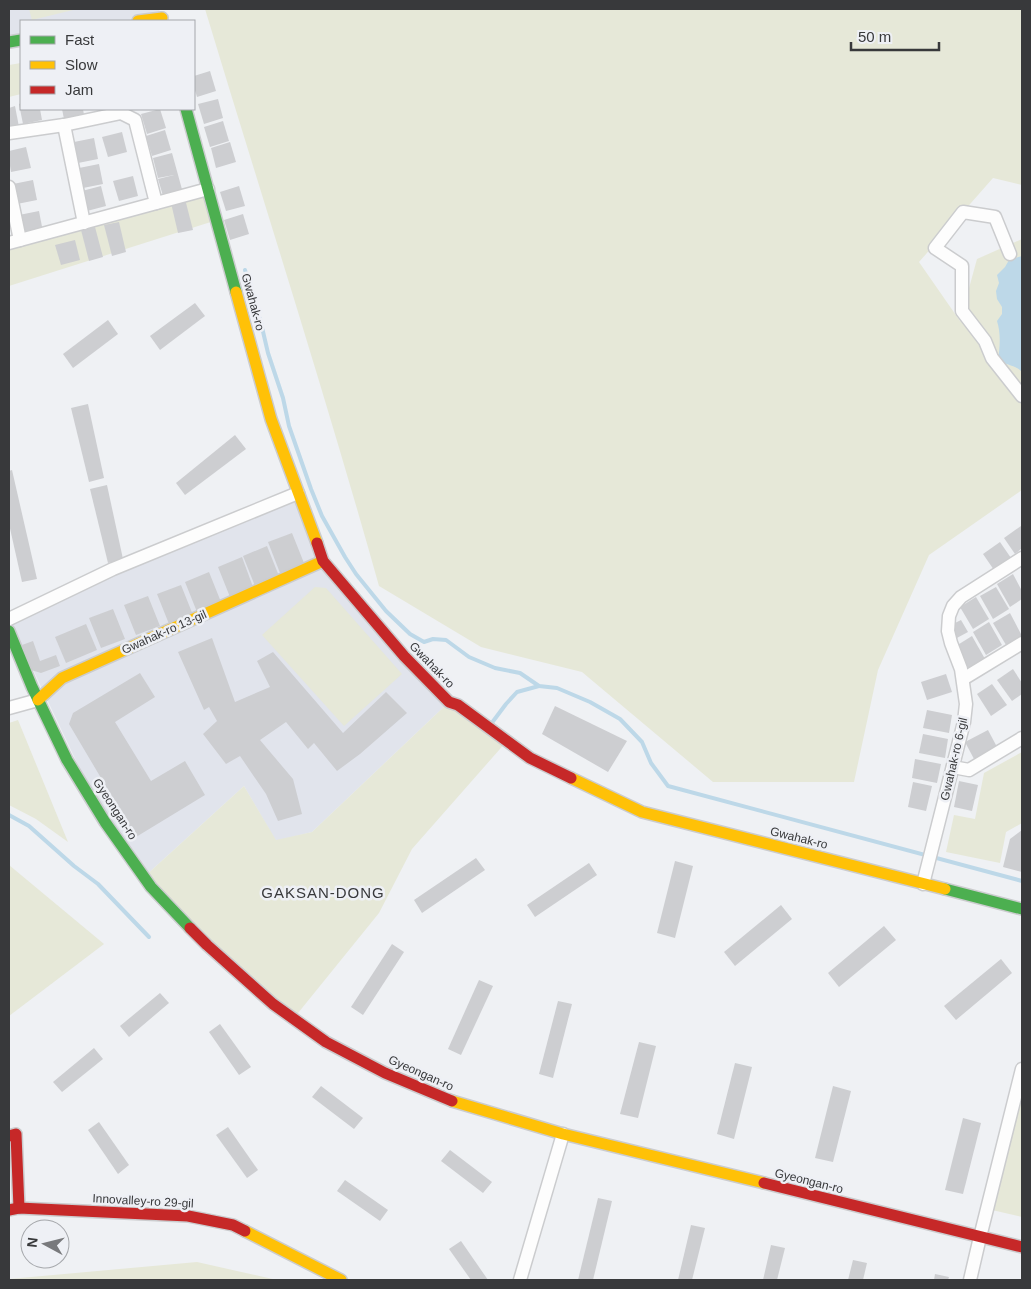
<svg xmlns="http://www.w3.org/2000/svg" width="1031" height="1289" viewBox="0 0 1031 1289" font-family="Helvetica,sans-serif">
  <rect width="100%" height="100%" fill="#eff1f4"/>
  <g fill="#e1e4ec">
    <polygon points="9,9 159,9 162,18 138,21 21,21 21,40 9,42"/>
    <polygon points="298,493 323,561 449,702 312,832 276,841 244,786 144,877 105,822 9,619"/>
  </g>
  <g fill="#e6e8d8">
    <polygon points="29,9 77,9 32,20"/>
    <path d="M 205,9 L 1022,9 L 1022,185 L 993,178 L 919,262 L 960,321 L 977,259 L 1022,239 L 1022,490 L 929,555 L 878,670 L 854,782 L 713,782 L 582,672 L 481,647 L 379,586 C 325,393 263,201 205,9 Z"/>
    <polygon points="21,63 21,94 9,97 9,65"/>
    <polygon points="208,189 217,220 9,286 9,243"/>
    <polygon points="315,587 326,588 402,674 344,726 262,635"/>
    <polygon points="449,702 507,741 412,849 379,913 294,1018 144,877 244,786 276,840 312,832"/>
    <polygon points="18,720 68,842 36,819 9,805 9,723"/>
    <polygon points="1022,752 1022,823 1006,832 1000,863 946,852 954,815 975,819 984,773"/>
    <polygon points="9,865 104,944 9,1016"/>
    <polygon points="1022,1095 1022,1217 992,1210"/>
    <polygon points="197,1262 277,1280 9,1280 9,1279"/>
  </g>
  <path fill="#bdd8e8" d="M 1022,256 L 1022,372 C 1014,364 1007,366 998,360 C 1000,346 1001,334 997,321 L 1002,314 L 1002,307 L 997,299 L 996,291 L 999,283 L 997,275 L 1005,267 L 1009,260 Z"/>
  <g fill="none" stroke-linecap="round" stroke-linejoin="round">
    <g stroke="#bdd8e8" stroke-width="4">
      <polyline points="245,270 261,323 268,353 283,398 289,426 311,489 322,516 345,557 356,574 386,611 410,634 424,642 433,639 446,640 469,657 495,668 520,673 539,686 557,688 590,702 620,719 642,742 651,763 668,786 1022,881"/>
      <polyline points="491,724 506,704 517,692 539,686"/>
      <polyline points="9,815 29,826 74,866 98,884 149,937"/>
    </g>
  </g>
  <g fill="#cdced1">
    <polygon points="210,71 216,91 197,97 194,87 194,76"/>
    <polygon points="218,99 223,118 204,124 198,104"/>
    <polygon points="21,103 21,109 40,109 42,120 23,124 19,104"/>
    <polygon points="15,106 19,127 9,129 9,108"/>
    <polygon points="62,109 83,109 84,115 64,119"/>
    <polygon points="160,109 166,128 147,134 141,114"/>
    <polygon points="223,121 229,141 210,147 204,127"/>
    <polygon points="165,130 171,150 152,156 146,136"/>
    <polygon points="122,132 127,152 108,157 102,137"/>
    <polygon points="94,138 98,159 78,163 74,142"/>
    <polygon points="230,142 236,162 216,168 211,148"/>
    <polygon points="26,147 31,168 11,172 9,160 9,151"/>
    <polygon points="172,153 183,193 164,199 158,179 174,175 158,178 153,158"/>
    <polygon points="99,164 103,184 83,188 79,168"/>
    <polygon points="133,176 138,196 119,201 113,181"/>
    <polygon points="33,180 37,200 17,204 13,184"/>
    <polygon points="101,186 106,206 87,211 82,191"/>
    <polygon points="239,186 245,206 226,211 220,192"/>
    <polygon points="185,199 193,230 178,233 171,203"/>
    <polygon points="39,211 43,232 23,235 19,215"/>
    <polygon points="243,214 249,234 230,240 224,220"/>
    <polygon points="119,222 126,252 112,256 104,225"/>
    <polygon points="95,227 103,257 89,261 81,230"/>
    <polygon points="75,240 80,260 61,265 55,245"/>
    <polygon points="195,303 205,316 160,350 150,336"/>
    <polygon points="108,320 118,334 73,368 63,354"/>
    <polygon points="88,404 104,478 89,482 71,408"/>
    <polygon points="235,435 246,449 185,495 176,483"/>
    <polygon points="12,470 37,579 22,582 9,524 9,471"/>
    <polygon points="107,485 123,559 108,563 90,489"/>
    <polygon points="1021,526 1022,529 1022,548 1015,554 1004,538"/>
    <polygon points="292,533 304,563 280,573 268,542"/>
    <polygon points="1000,542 1011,558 994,570 983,554"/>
    <polygon points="267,546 279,576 255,586 243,556"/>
    <polygon points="242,557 253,587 230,597 218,567"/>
    <polygon points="209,572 221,602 197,612 185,582"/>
    <polygon points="1013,574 1022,591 1022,599 1010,607 997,584"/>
    <polygon points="181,585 193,615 169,624 157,594"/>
    <polygon points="996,587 1009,609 993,619 980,596"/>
    <polygon points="148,596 160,626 136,635 124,605"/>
    <polygon points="976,597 989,619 973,629 960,607"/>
    <polygon points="113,609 125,639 101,648 89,618"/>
    <polygon points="1010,613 1022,636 1006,645 993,623"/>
    <polygon points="961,620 968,632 955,639 953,624"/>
    <polygon points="989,622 1002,645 986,655 973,632"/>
    <polygon points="86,624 97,650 66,663 55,637"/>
    <polygon points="972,636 985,659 969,669 956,646"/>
    <polygon points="212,638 235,702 270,687 257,661 273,652 343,733 386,692 407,713 360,754 337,771 314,743 308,749 286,722 260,740 293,779 302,814 278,821 266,794 240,756 226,764 203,734 217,721 209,707 204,710 178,652"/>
    <polygon points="33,641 40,661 56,655 60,666 41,673 31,670 22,645"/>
    <polygon points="1013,669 1022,683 1022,694 1012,701 997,680"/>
    <polygon points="140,673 155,697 115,722 151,781 185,761 205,795 136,837 69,724 73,713"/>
    <polygon points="946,674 952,692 927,700 921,682"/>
    <polygon points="992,684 1007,705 991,716 977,694"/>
    <polygon points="555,706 627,741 608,772 542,734"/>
    <polygon points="927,710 952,715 949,733 923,728"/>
    <polygon points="988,730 997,747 974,759 965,742"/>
    <polygon points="923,734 948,739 945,758 919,753"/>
    <polygon points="915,759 941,764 937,783 912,778"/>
    <polygon points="959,781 978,785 972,811 954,807"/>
    <polygon points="913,782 932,786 926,811 908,807"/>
    <polygon points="1022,830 1022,872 1003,867 1010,839"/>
    <polygon points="476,858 485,870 422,913 414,900"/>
    <polygon points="675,861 693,866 675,938 657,933"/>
    <polygon points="589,863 597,875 535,917 527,905"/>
    <polygon points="781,905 792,919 735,966 724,952"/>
    <polygon points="884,926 896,940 839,987 828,973"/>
    <polygon points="392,944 404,952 363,1015 351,1007"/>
    <polygon points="1001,959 1012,973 956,1020 944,1006"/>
    <polygon points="479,980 493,986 461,1055 448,1049"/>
    <polygon points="160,993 169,1003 129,1037 120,1026"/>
    <polygon points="558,1001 572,1004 553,1078 539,1074"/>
    <polygon points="220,1024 251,1067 239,1075 209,1032"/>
    <polygon points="639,1042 656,1046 638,1118 620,1114"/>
    <polygon points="94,1048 103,1059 62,1092 53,1082"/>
    <polygon points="735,1063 752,1067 734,1139 717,1134"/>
    <polygon points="321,1086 363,1118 354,1129 312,1097"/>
    <polygon points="833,1086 851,1091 833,1162 815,1158"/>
    <polygon points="963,1118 981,1123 963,1194 945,1190"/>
    <polygon points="99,1122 129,1165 118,1174 88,1130"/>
    <polygon points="228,1127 258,1170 247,1178 216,1135"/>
    <polygon points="450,1150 492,1182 483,1193 441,1161"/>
    <polygon points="345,1180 388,1210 380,1221 337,1191"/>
    <polygon points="598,1198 612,1201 593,1280 578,1280"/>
    <polygon points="691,1225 705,1228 692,1280 678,1280"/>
    <polygon points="461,1241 488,1280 471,1280 449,1249"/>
    <polygon points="771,1245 785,1248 777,1280 763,1280"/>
    <polygon points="853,1260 867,1263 863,1280 848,1280"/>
    <polygon points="935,1274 949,1277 948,1280 934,1280"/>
  </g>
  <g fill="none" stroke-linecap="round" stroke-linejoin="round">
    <defs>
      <g id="street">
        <polyline points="64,125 84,223"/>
        <polyline points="9,133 64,125 121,113 135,120 156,203"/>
        <polyline points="9,187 20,240"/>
        <polyline points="9,243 208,189"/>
        <polyline points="1010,254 995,217 963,212 935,248 962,266 962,311 985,341 992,358 1022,396"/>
        <polyline points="9,619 113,569 298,493"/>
        <polyline points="963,679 1022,643"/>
        <polyline points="9,708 38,700"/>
        <polyline points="953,767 969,770 1022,738"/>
        <polyline points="923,884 964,722 966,704 961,669 951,643 948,631 949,616 953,606 961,597 1022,558"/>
        <polyline points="520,1280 563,1134"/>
        <polyline points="970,1280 980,1237 1022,1069"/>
      </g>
      <g id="fast">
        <polyline points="9,42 21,40"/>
        <polyline points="186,109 236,292"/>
        <polyline points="9,631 32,687 67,760 105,822 151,887 190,928"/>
        <polyline points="945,889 1022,909"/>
      </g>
      <g id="slow">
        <polyline points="138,21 162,18"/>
        <polyline points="236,292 271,419 317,543"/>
        <polyline points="38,700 62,678 323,561"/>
        <polyline points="571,778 642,812 945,889"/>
        <polyline points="452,1101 563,1134 764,1183"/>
        <polyline points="245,1231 341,1280"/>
      </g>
      <g id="jam">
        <polyline points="317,543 323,561 404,656 449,702 458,705 530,758 571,778"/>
        <polyline points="190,928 207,945 273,1004 326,1042 385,1073 452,1101"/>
        <polyline points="9,1136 16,1134 19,1208"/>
        <polyline points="764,1183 1022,1247"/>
        <polyline points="9,1210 19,1208 188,1216 233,1225 245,1231"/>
      </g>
    </defs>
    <use href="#street" stroke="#cbccce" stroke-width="15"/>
    <use href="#fast" stroke="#cbccce" stroke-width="14"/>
    <use href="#slow" stroke="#cbccce" stroke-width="14"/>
    <use href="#jam" stroke="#cbccce" stroke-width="14"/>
    <use href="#street" stroke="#fdfdfd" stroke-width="12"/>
    <use href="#fast" stroke="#4caf50" stroke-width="11"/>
    <use href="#slow" stroke="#ffc107" stroke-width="11"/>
    <use href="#jam" stroke="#c62828" stroke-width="11"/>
  </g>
  <g text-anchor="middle" stroke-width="5" stroke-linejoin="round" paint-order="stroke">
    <g font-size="12" fill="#38393b" stroke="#eef0f5">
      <text transform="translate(253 302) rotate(75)" y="4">Gwahak-ro</text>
      <text transform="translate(164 632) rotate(-24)" y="4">Gwahak-ro 13-gil</text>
      <text transform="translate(432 665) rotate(46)" y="4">Gwahak-ro</text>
      <text transform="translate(954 759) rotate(-77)" y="4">Gwahak-ro 6-gil</text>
      <text transform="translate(115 809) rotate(57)" y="4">Gyeongan-ro</text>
      <text transform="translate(799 838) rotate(14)" y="4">Gwahak-ro</text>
      <text transform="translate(421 1073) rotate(24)" y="4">Gyeongan-ro</text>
      <text transform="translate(809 1181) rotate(14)" y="4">Gyeongan-ro</text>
      <text transform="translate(143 1201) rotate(3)" y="4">Innovalley-ro 29-gil</text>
    </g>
    <g font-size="15" letter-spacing="1" fill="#38393b" stroke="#eef0f5">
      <text x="323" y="898">GAKSAN-DONG</text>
    </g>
  </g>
  <rect width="1031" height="1289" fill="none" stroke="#38393b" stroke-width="20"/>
  <rect x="20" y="20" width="175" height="90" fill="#eef0f5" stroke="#a5a7ab"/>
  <rect x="30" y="36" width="25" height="8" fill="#4caf50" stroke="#a5a7ab"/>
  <text x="65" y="45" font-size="15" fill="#38393b">Fast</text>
  <rect x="30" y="61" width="25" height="8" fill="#ffc107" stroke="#a5a7ab"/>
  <text x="65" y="70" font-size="15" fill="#38393b">Slow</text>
  <rect x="30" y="86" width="25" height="8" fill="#c62828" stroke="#a5a7ab"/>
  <text x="65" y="95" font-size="15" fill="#38393b">Jam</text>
  <g transform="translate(45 1244) rotate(277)"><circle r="24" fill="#eef0f5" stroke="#a5a7ab"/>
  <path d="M0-4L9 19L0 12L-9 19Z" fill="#78797c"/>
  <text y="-8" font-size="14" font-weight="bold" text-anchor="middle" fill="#38393b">N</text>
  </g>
  <path d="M851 42v8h88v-8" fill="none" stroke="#38393b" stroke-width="2.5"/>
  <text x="858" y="42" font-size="15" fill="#38393b" stroke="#eef0f5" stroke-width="4" paint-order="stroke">50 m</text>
</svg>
